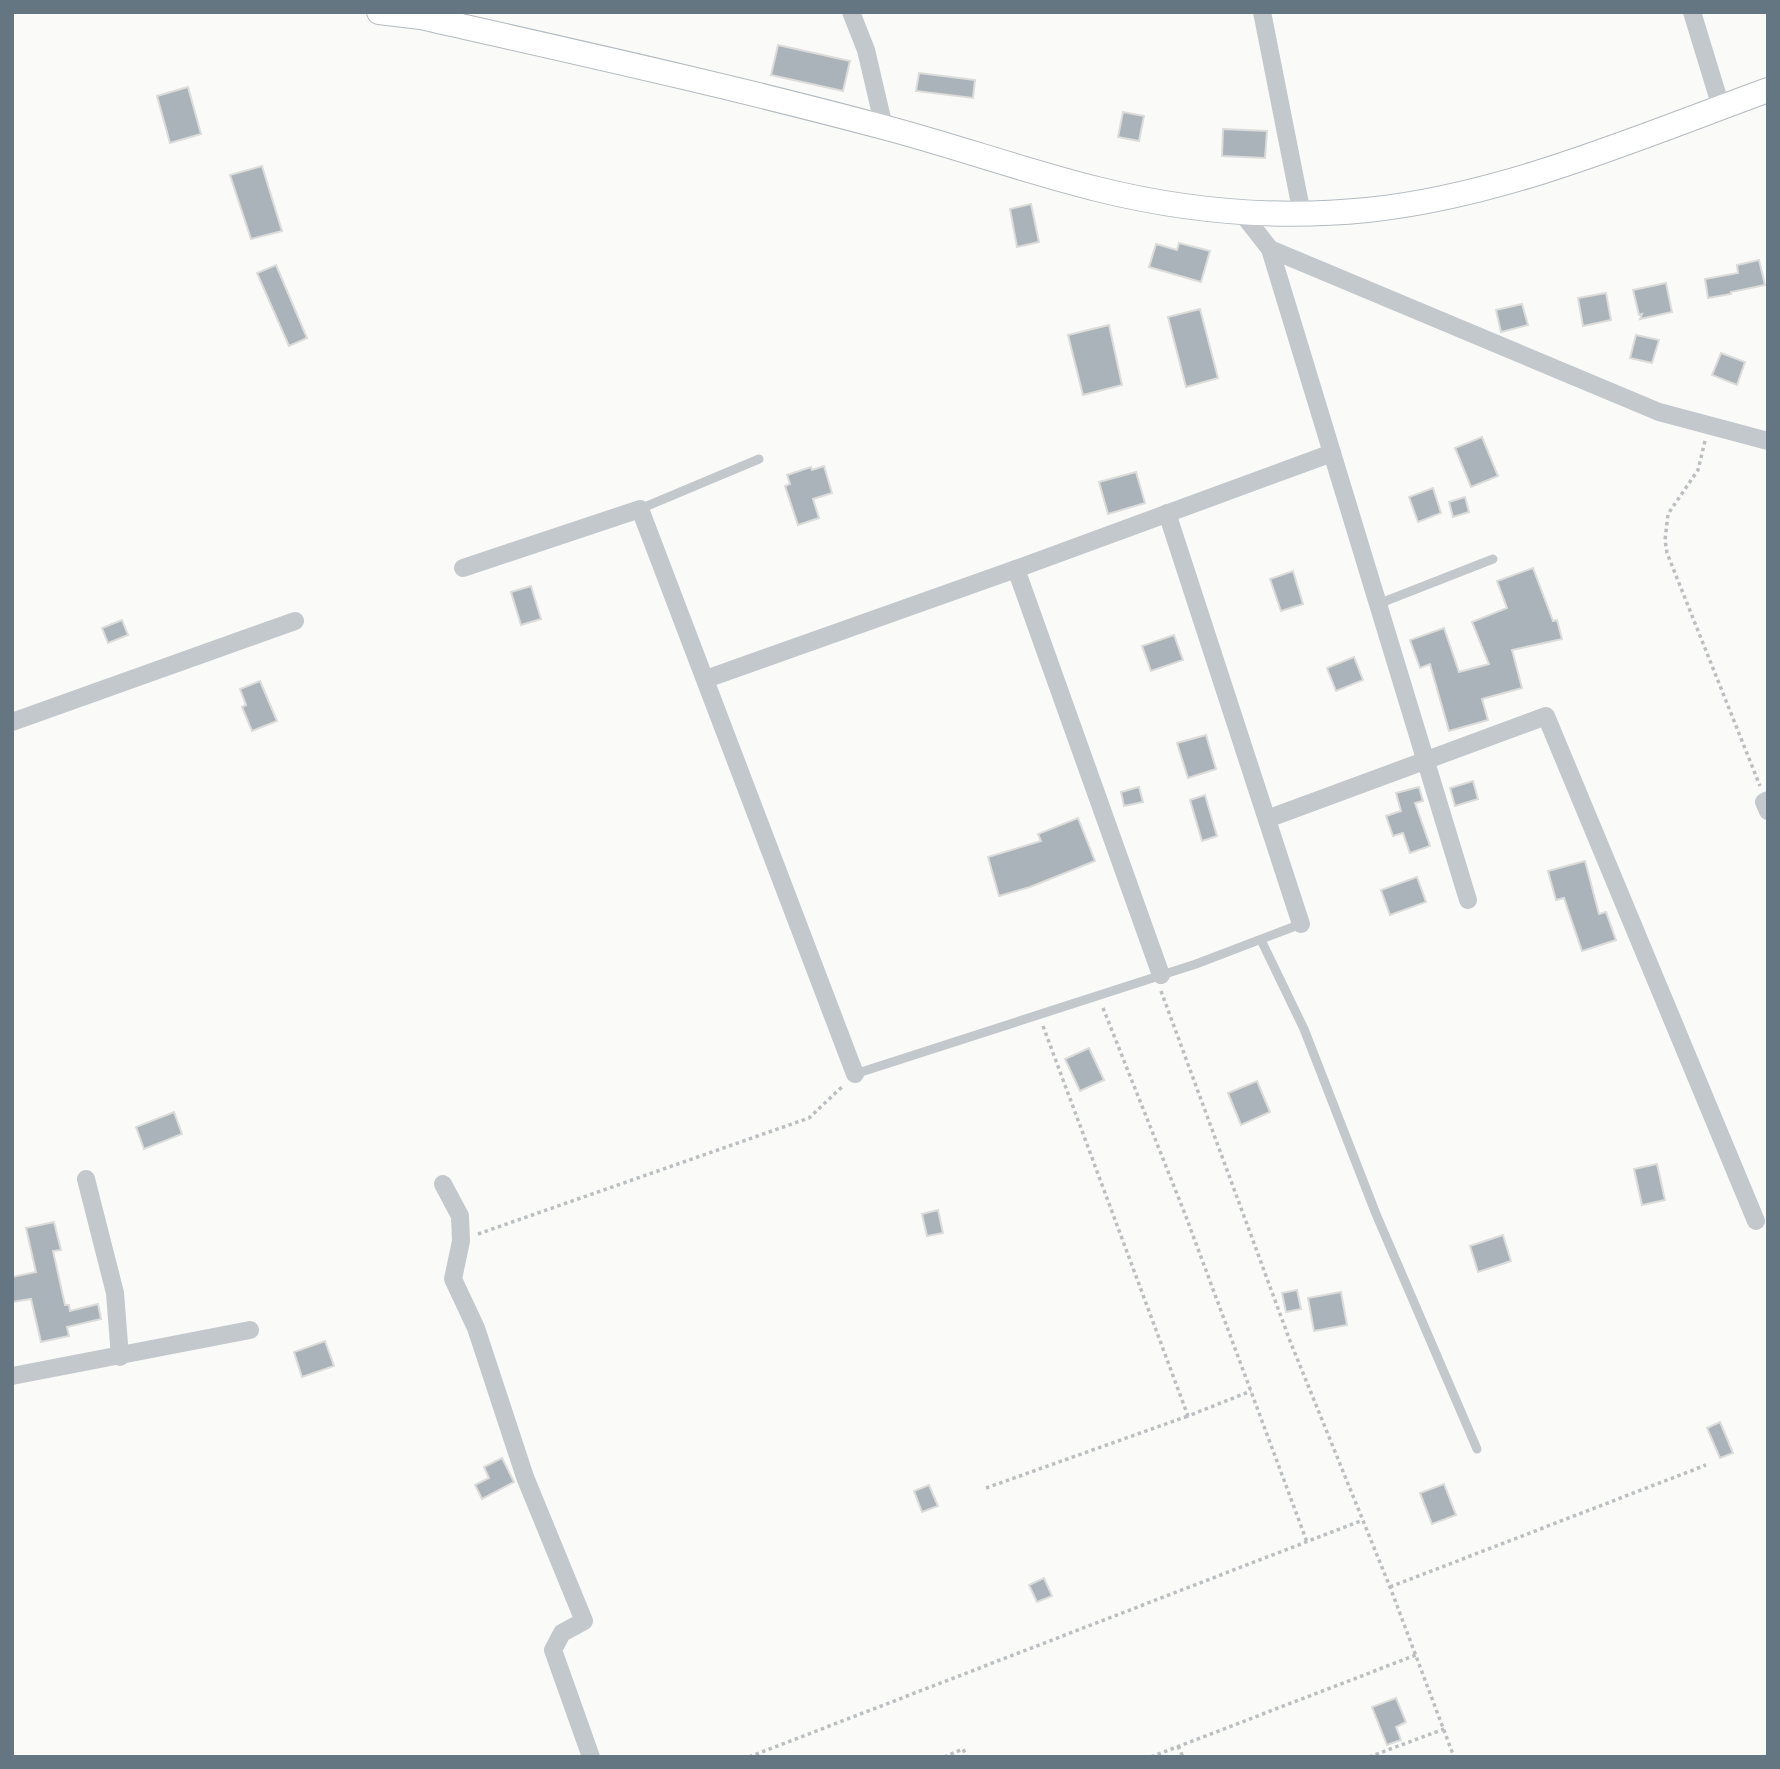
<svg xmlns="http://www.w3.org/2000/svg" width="1780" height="1769" viewBox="0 0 1780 1769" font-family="Lato,sans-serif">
  <rect width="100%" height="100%" fill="#fafaf8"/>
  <g fill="#aab3b9" stroke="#dcdcda" stroke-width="2">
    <polygon points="778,45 850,61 843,91 771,75"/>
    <polygon points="919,73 975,80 973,98 916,91"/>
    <polygon points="188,87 201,134 170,143 157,96"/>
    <polygon points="1123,112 1144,116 1139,141 1118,137"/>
    <polygon points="1223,129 1267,131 1265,158 1222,156"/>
    <polygon points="262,166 282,231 251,239 230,175"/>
    <polygon points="1031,204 1039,242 1017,247 1010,209"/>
    <polygon points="1179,243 1210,251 1201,282 1149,267 1156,244 1177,250"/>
    <polygon points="1759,260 1765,285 1731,292 1731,294 1708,298 1705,279 1738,273 1737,265"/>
    <polygon points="276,265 307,338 289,346 257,273"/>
    <polygon points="1666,283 1672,312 1640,319 1642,314 1639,315 1633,290"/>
    <polygon points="1606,293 1611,320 1583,326 1578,298"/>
    <polygon points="1522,304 1528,325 1501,332 1496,310"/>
    <polygon points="1200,309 1218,378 1186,387 1168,317"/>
    <polygon points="1109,325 1122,385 1083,395 1068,335"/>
    <polygon points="1636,335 1659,340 1652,363 1630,358"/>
    <polygon points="1721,353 1745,362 1737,385 1712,375"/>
    <polygon points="1482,437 1498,476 1471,487 1455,448"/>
    <polygon points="824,466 832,493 813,499 819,518 798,525 785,486 790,484 787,475 811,467 812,470"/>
    <polygon points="1136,472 1145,503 1108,514 1099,482"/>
    <polygon points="1433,488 1441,513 1418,522 1409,497"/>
    <polygon points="1465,497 1469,512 1453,517 1449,502"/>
    <polygon points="1533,568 1553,621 1557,620 1562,639 1512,650 1522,688 1482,699 1488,720 1449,731 1430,664 1420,668 1410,640 1444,628 1459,672 1489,664 1472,622 1507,608 1497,581"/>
    <polygon points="1293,571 1303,604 1281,611 1270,579"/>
    <polygon points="531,586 541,619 521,625 511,592"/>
    <polygon points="122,620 128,635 108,643 102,628"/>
    <polygon points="1174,635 1183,660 1151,671 1142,646"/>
    <polygon points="1354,657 1363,680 1336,691 1327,668"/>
    <polygon points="260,681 277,721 252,731 242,707 246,705 240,689"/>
    <polygon points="1206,735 1216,769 1188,778 1177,743"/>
    <polygon points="1473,781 1478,799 1455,806 1450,788"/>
    <polygon points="1139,787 1143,802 1124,806 1121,792"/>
    <polygon points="1419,787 1423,801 1415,803 1430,846 1410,853 1403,833 1393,836 1386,816 1401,811 1396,793"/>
    <polygon points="1205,795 1217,836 1202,841 1190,800"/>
    <polygon points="1078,818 1095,861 1030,887 999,896 988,857 1041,841 1038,834"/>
    <polygon points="1585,861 1599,914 1606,912 1616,940 1582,951 1564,898 1556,900 1548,871"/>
    <polygon points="1417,877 1426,902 1390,915 1381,890"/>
    <polygon points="1089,1048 1104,1080 1080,1091 1065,1059"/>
    <polygon points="1257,1081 1270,1112 1241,1125 1228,1093"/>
    <polygon points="174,1112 182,1134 144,1149 136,1127"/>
    <polygon points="1657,1164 1665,1200 1642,1205 1634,1169"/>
    <polygon points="938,1210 943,1233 927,1236 922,1214"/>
    <polygon points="54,1222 61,1250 53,1251 65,1305 69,1305 70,1311 98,1304 101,1319 67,1327 69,1336 41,1342 31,1299 12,1302 12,1277 36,1272 26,1228"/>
    <polygon points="1503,1235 1511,1261 1478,1272 1470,1246"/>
    <polygon points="1297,1290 1301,1309 1286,1312 1282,1293"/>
    <polygon points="1341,1292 1347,1325 1314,1331 1308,1298"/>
    <polygon points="325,1341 334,1366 302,1377 294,1352"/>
    <polygon points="1720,1422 1733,1453 1720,1458 1707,1428"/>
    <polygon points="502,1458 514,1482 482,1499 475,1485 489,1478 484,1467"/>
    <polygon points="1444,1484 1456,1515 1432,1524 1420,1493"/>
    <polygon points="929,1485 938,1506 922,1512 914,1491"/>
    <polygon points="1044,1578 1052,1596 1037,1602 1029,1585"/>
    <polygon points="1396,1698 1406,1722 1396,1727 1401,1740 1387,1745 1372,1707"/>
  </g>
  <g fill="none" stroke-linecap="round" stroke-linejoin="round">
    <defs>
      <path id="secondary" d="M 379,12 L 421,17 C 575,52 730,86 883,127 C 955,146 1025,171 1097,189 C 1185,211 1277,219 1367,210 C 1504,196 1639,137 1768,90"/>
    </defs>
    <use href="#secondary" stroke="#b3babf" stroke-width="26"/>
    <g stroke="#bbbfc2" stroke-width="3.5" stroke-dasharray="3.5 3.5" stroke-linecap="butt">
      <polyline points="1705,441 1698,470 1668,514 1665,540 1667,553 1760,786"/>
      <polyline points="1161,991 1290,1341 1390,1587 1454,1757"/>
      <polyline points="1103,1008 1185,1214 1307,1542"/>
      <polyline points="1043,1026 1188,1416 1251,1391"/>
      <polyline points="478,1234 809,1118 844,1085"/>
      <polyline points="986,1488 1188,1416"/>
      <polyline points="1390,1587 1706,1465"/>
      <polyline points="1178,1746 1183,1757"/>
      <polyline points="749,1757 1363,1520"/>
      <polyline points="944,1757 963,1749 967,1757"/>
      <polyline points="1151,1757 1416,1655"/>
      <polyline points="1369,1757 1444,1729"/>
    </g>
    <g stroke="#c3c8cc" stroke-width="9">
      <polyline points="640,509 759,459"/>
      <polyline points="1378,604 1493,559"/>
      <polyline points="1261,940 1304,1029 1376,1214 1477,1449"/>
      <polyline points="855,1074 1196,964 1301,924"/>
    </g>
    <g stroke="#c3c8cc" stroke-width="18">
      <polyline points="851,12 866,50 884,127"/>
      <polyline points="1262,12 1302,214"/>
      <polyline points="1692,12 1721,107"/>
      <polyline points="1241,212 1270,249 1659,412 1768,441"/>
      <polyline points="1270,249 1468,900"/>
      <polyline points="1167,513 1301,924"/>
      <polyline points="463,568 640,509 855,1074"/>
      <polyline points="1016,569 1161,975"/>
      <polyline points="706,679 1016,569 1332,453"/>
      <polyline points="12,722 295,621"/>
      <polyline points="1768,800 1764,802 1768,811"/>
      <polyline points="1267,819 1546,716 1756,1221"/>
      <polyline points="86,1179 115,1293 120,1357"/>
      <polyline points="443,1184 460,1216 461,1241 453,1279 476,1328 525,1477 584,1621 562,1633 553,1650 591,1757"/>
      <polyline points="12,1376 250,1330"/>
    </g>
    <use href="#secondary" stroke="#fff" stroke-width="24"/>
  </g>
  <rect width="1780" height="1769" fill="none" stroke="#657683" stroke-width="28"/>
</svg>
